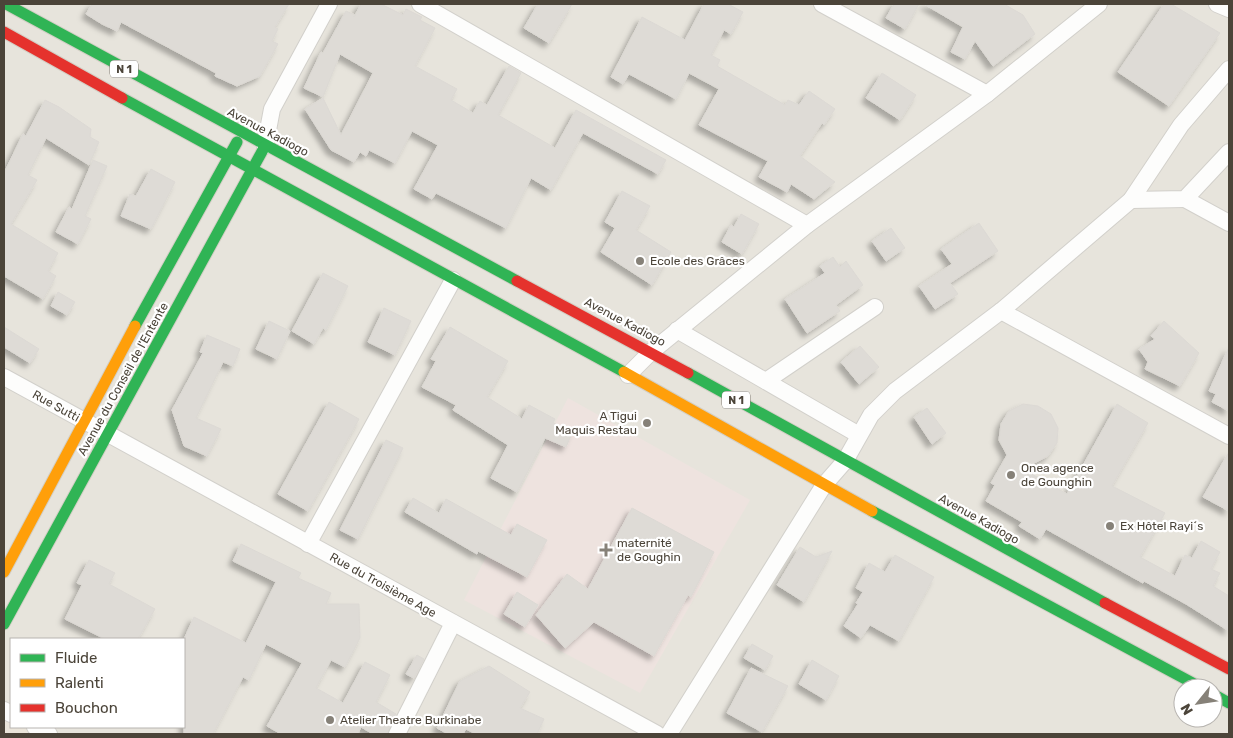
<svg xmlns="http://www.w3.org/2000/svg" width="1233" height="738" viewBox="0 0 1233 738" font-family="Rubik,sans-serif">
  <defs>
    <filter id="shadow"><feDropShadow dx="-4.5" dy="4.5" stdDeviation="2.5" flood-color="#0004"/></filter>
  </defs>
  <rect width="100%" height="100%" fill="#f4f2ee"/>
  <path fill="#e7e4dc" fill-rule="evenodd" d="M 4,4 L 1229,4 L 1229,734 L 4,734 ZM 11,639 L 184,639 L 184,727 L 11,727 ZM 1183,688 L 1213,688 L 1213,718 L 1183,718 Z"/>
  <polygon fill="#eae5da" points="4,717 11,721 11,727 21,727 35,734 4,734"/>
  <polygon fill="#eee3df" points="568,398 750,500 640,693 464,600"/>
  <g fill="#dedbd6" stroke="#dcd9d4" filter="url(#shadow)">
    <polygon points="92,4 289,4 275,27 278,29 272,41 278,44 260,76 237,86 215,76 216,73 121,22 117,31 102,24 86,14"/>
    <polygon points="361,4 381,4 403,15 406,9 422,17 420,20 435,28 415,66 457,89 451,100 473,113 480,101 487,105 509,66 521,73 498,115 555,148 576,110 666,160 658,174 583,133 551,190 531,178 506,228 436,193 432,199 414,189 438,145 412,131 395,163 369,150 366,156 360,152 354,162 331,150 305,109 323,98 341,135 373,73 340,54 323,97 304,88 321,52 323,53 346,11 355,15 354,17"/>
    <polygon points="538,4 572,4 549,43 524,28"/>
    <polygon points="704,4 728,4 743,12 731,34 724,30 711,55 720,60 717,66 785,105 788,100 799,105 809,91 835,109 824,125 822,123 800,156 835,182 814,199 791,184 787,192 759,177 768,161 699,125 719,89 689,73 676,99 629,74 623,84 611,77 642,17 685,40"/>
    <polygon points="894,4 919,4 905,29 886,18"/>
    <polygon points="924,4 1004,4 1023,15 1035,34 993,66 975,41 965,59 951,52 963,27"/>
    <polygon points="1164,4 1171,4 1220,33 1169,106 1118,72"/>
    <polygon points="882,73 916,95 900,120 866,98"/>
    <polygon points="45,100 59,107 91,129 90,137 99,142 89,165 46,138 28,175 37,180 11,224 58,253 48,271 56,276 43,299 4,276 4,173 23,134 26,136"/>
    <polygon points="93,160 107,166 85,216 91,219 78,244 56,232 69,207 72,209"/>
    <polygon points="151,169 175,182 151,229 121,216 130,194 136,196"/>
    <polygon points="622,191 650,206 636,230 671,252 652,285 601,252 615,228 605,222"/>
    <polygon points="741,214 759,224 742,254 722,242 731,225 734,227"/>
    <polygon points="979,223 998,251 950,283 958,294 935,309 919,286 952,264 941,249"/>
    <polygon points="891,228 905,248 886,261 872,241"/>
    <polygon points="833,257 840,267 846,261 863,285 836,305 840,311 807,333 785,299 825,273 820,266"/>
    <polygon points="323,273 348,286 326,330 323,328 314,344 292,331"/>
    <polygon points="58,292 75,302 67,315 51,306"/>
    <polygon points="384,308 411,321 395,355 368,342"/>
    <polygon points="269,321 290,331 277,359 256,349"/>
    <polygon points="1164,321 1199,353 1180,386 1145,369 1148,362 1139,349 1155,339 1151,336"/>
    <polygon points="4,327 39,349 30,363 4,347"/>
    <polygon points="450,327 508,361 487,397 522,419 529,405 555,419 553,423 573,431 566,447 545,438 517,492 491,478 508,445 453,410 456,405 422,387 436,361 431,359"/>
    <polygon points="207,335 240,349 233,366 223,362 196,418 221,429 207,456 184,446 172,410 203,353 200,352"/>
    <polygon points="860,346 879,367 859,384 841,362"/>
    <polygon points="1229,347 1229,411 1212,402 1216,394 1209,391"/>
    <polygon points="329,402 359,419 308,511 278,494"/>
    <polygon points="1023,404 1038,406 1051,414 1058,428 1057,443 1048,456 1023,469 1067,494 1117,404 1148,423 1112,486 1165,513 1140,557 1175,576 1185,555 1192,558 1201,541 1220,552 1211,569 1220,573 1213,586 1229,596 1229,631 1186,604 1144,581 1143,583 1046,529 1040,539 1019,526 1022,522 986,501 995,485 991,483 1007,455 999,440 1001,424 1009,411"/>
    <polygon points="927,408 946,433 932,444 914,417"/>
    <polygon points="386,440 403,448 358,539 340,530"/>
    <polygon points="1229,452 1229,511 1203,497"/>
    <polygon points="413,498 439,513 446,499 511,535 517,524 547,540 527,577 478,551 477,554 405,512"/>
    <polygon points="632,508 714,552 691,597 688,595 654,656 594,622 565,648 536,615 567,574 588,589"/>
    <polygon points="241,544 301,573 298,578 331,593 326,604 359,604 360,638 345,667 331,660 316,688 343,703 365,662 390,675 376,702 396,714 387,734 373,734 361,727 358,734 281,734 267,726 302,663 266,644 249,680 243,677 213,734 184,734 184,639 194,617 246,643 276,582 233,561"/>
    <polygon points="800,547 816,557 832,551 804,602 777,585"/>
    <polygon points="895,555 934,577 899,641 870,625 861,638 844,626 858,604 856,603 863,592 856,588 869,563 885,572"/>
    <polygon points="89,560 115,573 109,584 155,609 138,639 105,639 65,619 82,585 77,583"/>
    <polygon points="517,592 538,605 525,627 504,614"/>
    <polygon points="752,644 773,656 765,670 744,658"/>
    <polygon points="417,655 424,659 414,678 406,674"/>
    <polygon points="812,660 839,676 826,700 799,684"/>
    <polygon points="489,666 530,692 520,708 544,719 537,734 476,734 466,729 463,734 448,734 437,728 460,681"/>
    <polygon points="751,668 788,686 762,732 727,713"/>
  </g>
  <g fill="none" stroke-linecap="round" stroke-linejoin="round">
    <defs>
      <g id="street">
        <polyline points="420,4 807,225"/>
        <polyline points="822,4 987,94"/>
        <polyline points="1217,4 1229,9"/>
        <polyline points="265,146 272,109 329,4"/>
        <polyline points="1185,199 1229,223"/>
        <polyline points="1131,200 1185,199 1229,152"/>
        <polyline points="1001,311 1229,436"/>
        <polyline points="677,330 859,435"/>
        <polyline points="628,375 651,352 807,225 987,94 1099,4"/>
        <polyline points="4,377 657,734"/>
        <polyline points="766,381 875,307"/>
        <polyline points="308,544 453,280"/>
        <polyline points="4,710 11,714"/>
        <polyline points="35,727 49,734"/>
        <polyline points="397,734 453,623"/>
        <polyline points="669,734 824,485 845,461 871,415 895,391 1001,311 1131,200 1181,125 1229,69"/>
      </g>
      <g id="fast">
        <polyline points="6,4 517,281"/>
        <polyline points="122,98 624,372"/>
        <polyline points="135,326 237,142"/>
        <polyline points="688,373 1105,603"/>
        <polyline points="872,511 1202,688"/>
        <polyline points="4,624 265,146"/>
        <polyline points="1213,694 1229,703"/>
      </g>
      <g id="slow">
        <polyline points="624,372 872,511"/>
        <polyline points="4,572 135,326"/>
      </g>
      <g id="jam">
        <polyline points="4,32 122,98"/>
        <polyline points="517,281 688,373"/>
        <polyline points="1105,603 1229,669"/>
      </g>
    </defs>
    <use href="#street" stroke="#d2d0cb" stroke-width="18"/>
    <use href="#fast" stroke="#d3cfc5" stroke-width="13"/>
    <use href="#slow" stroke="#d3cfc5" stroke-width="13"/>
    <use href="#jam" stroke="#d3cfc5" stroke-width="13"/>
    <use href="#street" stroke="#fdfdfc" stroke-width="16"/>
    <use href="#fast" stroke="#30b455" stroke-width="11"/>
    <use href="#slow" stroke="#ff9f0a" stroke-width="11"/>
    <use href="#jam" stroke="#e5322d" stroke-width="11"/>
  </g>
  <g fill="#868178" stroke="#fff" stroke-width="2">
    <circle cx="640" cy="261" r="5"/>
    <circle cx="647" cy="423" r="5"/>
    <circle cx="1011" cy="475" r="5"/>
    <circle cx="1110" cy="526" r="5"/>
    <path d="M603.5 542.5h5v5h5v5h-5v5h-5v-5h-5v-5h5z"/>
    <circle cx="330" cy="720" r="5"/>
  </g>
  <g text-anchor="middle" stroke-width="4.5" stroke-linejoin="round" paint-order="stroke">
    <g fill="#fff" stroke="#817c74" stroke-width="1">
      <rect x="110" y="60.5" width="28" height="17" rx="4"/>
      <rect x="722" y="391.5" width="28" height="17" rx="4"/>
    </g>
    <g font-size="11" font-weight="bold" fill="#4b4439">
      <text x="124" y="73">N 1</text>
      <text x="736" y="404">N 1</text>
    </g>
    <g font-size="12" fill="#4b4439" stroke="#fff">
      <text transform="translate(268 132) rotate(28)" y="4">Avenue Kadiogo</text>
      <text transform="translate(625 322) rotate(28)" y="4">Avenue Kadiogo</text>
      <text transform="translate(123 379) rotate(-61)" y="4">Avenue du Conseil de l'Entente</text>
      <text transform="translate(56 406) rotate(29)" y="4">Rue Sutti</text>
      <text transform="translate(979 519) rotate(29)" y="4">Avenue Kadiogo</text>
      <text transform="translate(383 585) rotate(29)" y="4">Rue du Troisième Age</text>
    </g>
    <g font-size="12" fill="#4b4439" stroke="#fff" text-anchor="start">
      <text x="650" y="265">Ecole des Grâces</text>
      <text x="637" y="420" text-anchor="end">A Tigui<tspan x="637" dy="14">Maquis Restau</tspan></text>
      <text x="1021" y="472">Onea agence<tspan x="1021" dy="14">de Gounghin</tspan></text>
      <text x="1120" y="530">Ex Hôtel Rayi´s</text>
      <text x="617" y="547">maternité<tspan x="617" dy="14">de Goughin</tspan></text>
      <text x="340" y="724">Atelier Theatre Burkinabe</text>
    </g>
  </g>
  <rect width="1233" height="738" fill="none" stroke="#4b4439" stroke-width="10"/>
  <rect x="10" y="638" width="175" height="90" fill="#ffffff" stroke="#b7b4b0"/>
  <rect x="20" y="654" width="25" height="8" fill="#30b455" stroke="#b7b4b0"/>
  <text x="55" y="663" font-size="15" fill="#4b4439">Fluide</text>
  <rect x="20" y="679" width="25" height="8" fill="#ff9f0a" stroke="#b7b4b0"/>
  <text x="55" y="688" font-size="15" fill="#4b4439">Ralenti</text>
  <rect x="20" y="704" width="25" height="8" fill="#e5322d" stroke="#b7b4b0"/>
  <text x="55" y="713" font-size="15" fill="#4b4439">Bouchon</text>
  <g transform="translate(1198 703) rotate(240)"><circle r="24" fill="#ffffff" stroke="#b7b4b0"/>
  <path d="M0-4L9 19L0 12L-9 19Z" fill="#868178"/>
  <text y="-8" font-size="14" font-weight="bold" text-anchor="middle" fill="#4b4439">N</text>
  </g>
</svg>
